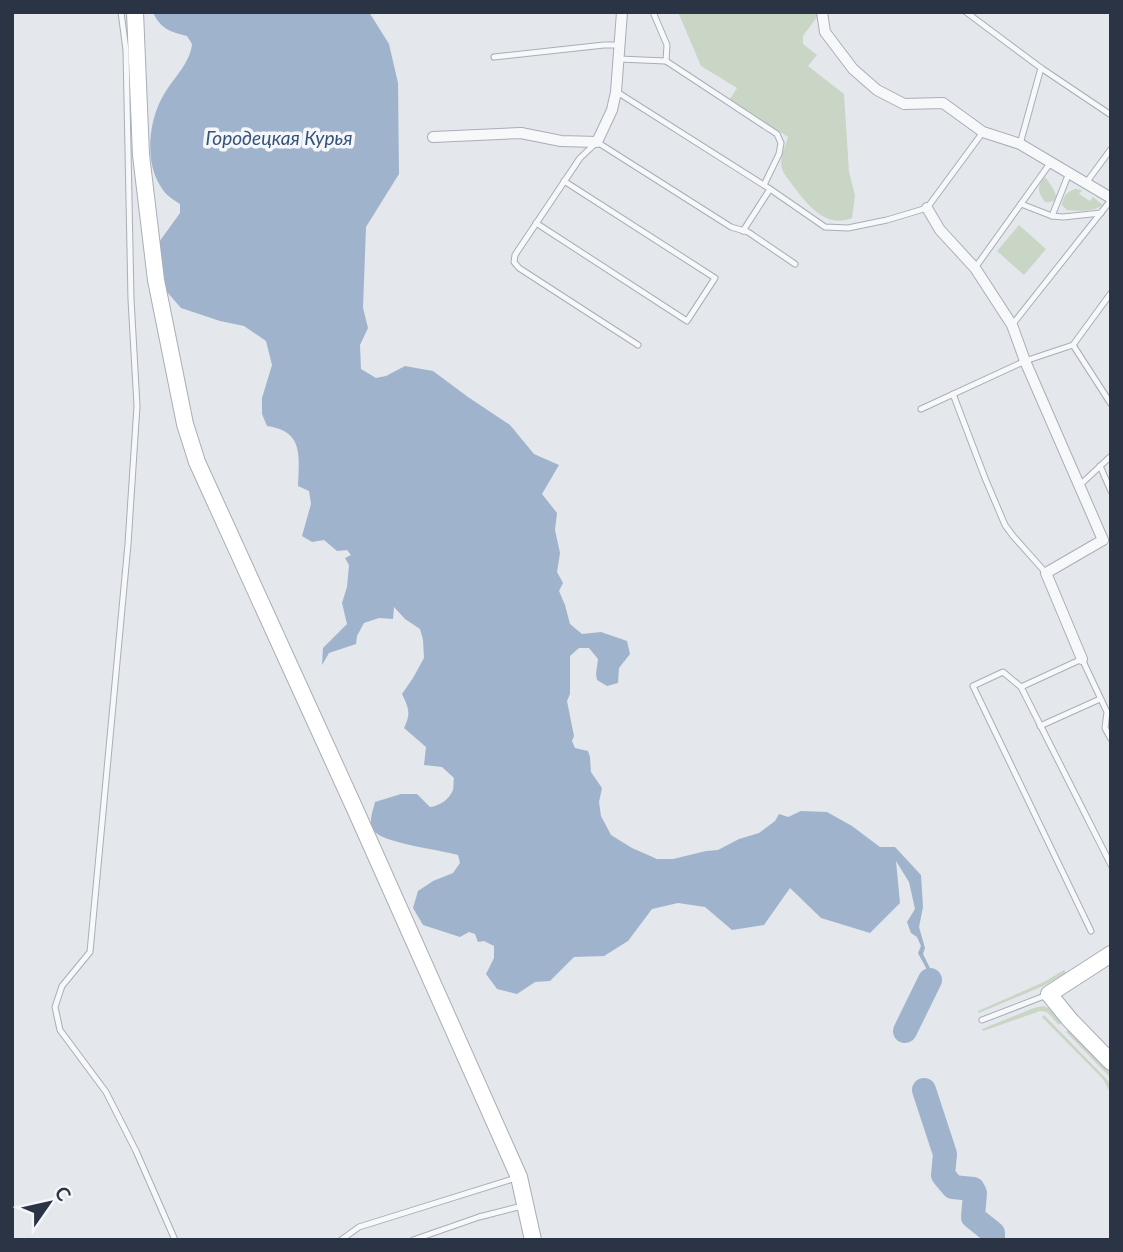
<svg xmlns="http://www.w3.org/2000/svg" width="1123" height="1252" viewBox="0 0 1123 1252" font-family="Lato,sans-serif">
  <rect width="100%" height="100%" fill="#e4e7ec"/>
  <g fill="#c9d6c5">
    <path d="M 678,12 L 817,12 L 817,17 L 803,36 L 803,44 L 817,55 L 808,66 L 844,94 L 849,172 L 855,195 L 852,218 C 826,229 808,205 794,187 C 790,181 784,175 782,169 C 779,157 785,148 788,137 L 730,99 L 737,88 L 701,66 Z"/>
    <path d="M 1045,177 C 1050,184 1067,204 1045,202 C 1038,193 1036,186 1045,177 Z"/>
    <path d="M 1075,189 L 1082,190 L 1079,194 L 1090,201 L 1093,197 L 1103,205 C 1093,212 1079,211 1067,210 L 1062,205 C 1063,196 1067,192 1075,189 Z"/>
    <polygon points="1019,225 1046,249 1024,275 997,251"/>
    <polygon points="1064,970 1066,973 1043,986 979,1013 978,1011 1044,982"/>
    <polygon points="1043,1006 1049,1008 1062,1022 1059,1025 1047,1012 1040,1011 983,1031 982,1029 1034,1008"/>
    <polygon points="1044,1015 1111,1084 1111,1094 1103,1079 1042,1017"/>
    <polygon points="1068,1029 1111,1073 1111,1078 1066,1032"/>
  </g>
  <path fill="#9fb4cc" d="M 153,12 L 369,12 L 389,44 L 398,83 L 399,174 L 366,227 L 363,308 L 368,328 L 360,345 L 361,369 L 376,378 L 386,376 L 405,366 L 433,371 L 468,397 L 510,425 L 534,454 L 559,465 L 542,494 L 557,513 L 555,530 L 560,553 L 557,572 L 563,583 L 559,591 L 565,605 L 570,624 L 582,634 L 601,632 L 627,641 L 630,654 L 619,668 L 618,683 L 607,686 L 597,680 L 596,674 L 598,659 L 589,648 L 579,648 L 570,656 L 570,694 L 567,701 L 574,736 L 572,741 L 575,748 L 588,751 L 590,757 L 591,772 L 602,788 L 599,802 L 601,816 L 611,835 L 632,848 L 657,859 L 673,859 L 706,851 L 718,850 L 739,839 L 759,833 L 775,821 L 779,814 L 788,817 L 801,811 L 827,812 L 852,826 L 880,847 L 895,847 L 921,875 L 923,907 L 919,927 L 925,948 L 923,954 L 932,972 L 930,980 C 929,970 922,962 918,953 L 921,946 L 917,937 L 911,933 L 907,922 L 915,909 L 909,882 L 896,861 L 900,903 L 870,933 L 821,918 L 790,888 L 764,925 L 732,930 L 705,907 L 678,903 L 652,909 L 628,941 L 604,956 L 574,957 L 550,981 L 535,982 L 517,994 L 497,989 L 486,974 L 494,958 L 494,946 L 484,941 L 478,942 L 475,934 L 469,932 L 460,937 L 423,925 L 413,908 L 418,891 L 433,881 L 453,873 L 460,863 L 458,855 C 441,850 381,843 373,830 C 368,821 373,811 375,802 L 401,794 L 417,794 L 430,807 C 439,806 449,800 453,790 C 454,786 453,782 454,778 L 442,767 L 424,765 L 426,747 L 404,728 C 411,713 409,709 402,694 L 413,678 L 424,658 L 423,640 L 420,629 L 405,619 L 394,607 L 393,619 L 379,618 L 364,623 L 357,636 L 356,644 L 329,653 L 322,665 L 323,648 L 347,624 L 342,603 L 347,587 L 349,565 L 345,558 L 351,555 L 347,550 L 337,551 L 324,540 L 312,542 L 302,536 L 311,504 L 309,491 L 298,486 C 299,456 304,431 267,426 L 262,414 L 262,398 L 272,365 L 266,341 L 244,326 L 220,321 L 181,308 L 167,292 L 156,267 L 159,242 L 180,213 L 180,204 C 174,200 167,196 163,190 C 144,165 148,122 163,96 C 173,78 190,64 192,44 L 187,36 C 171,32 160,29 153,12 Z"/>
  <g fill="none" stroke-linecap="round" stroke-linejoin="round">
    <g stroke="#9fb4cc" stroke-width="24">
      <polyline points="905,1031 930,980"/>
      <polyline points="924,1090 945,1154 943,1175 953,1187 973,1189 975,1193 973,1217 993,1233 993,1240"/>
    </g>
    <defs>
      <g id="lane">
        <polyline points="121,12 126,50 131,299 137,406 128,544 90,952 62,986 55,1007 60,1030 106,1092 136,1151 175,1240"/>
        <polyline points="653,12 667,45 666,61"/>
        <polyline points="966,12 1041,68 1111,115"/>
        <polyline points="494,57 604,45 619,45"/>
        <polyline points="619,59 666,61 777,134 781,143 779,154 764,185"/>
        <polyline points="617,92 770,189 743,231"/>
        <polyline points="1020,144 1041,68"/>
        <polyline points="1086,183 1111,149"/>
        <polyline points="770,189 825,227 848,228 887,220 927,208 983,132"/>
        <polyline points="1021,204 1052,216 1063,217 1101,213"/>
        <polyline points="1052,216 1069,173"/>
        <polyline points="536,223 687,321 715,278 564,181"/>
        <polyline points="975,268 1051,162"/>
        <polyline points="1012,325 1111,200"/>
        <polyline points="638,345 519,268 514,262 515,255 580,158 597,142 731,227 748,232 795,264"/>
        <polyline points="1073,345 1111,404"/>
        <polyline points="953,394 985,478 1005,525 1013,536 1046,573"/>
        <polyline points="921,409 1025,361 1073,345 1111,293"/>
        <polyline points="1100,466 1111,491"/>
        <polyline points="1080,485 1111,456"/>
        <polyline points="1021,687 1111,865"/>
        <polyline points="1040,726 1100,699"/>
        <polyline points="1091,931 973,686 1003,672 1021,687 1082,659 1107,712 1105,728 1111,739"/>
        <polyline points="982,1020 1047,995"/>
        <polyline points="341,1240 359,1227 516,1178"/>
        <polyline points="413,1240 479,1217 522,1206"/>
      </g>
      <g id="street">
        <polyline points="822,12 825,32 853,69 877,90 904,104 943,103 983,132 1020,144 1111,198"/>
        <polyline points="433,137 521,133 561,141 597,142 612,110 616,92 622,12"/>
        <polyline points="927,208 940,230 975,268 1012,325 1025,361 1103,540 1046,573 1082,659"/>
      </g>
      <g id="secondary">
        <polyline points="135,12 141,155 156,280 185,424 197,462 355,809 519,1177 533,1240"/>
        <polyline points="1111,954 1049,994 1070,1020 1111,1062"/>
      </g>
    </defs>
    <use href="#lane" stroke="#a9aeb7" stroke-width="7"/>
    <use href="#street" stroke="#a9aeb7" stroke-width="12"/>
    <use href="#secondary" stroke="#a9aeb7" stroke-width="18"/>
    <use href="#lane" stroke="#f7f8fa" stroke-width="5"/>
    <use href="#street" stroke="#f7f8fa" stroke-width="10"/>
    <use href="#secondary" stroke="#fff" stroke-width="16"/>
  </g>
  <g text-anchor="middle" stroke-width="7" stroke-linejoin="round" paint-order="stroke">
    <g font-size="19" font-style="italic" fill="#34527a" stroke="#f4f6f9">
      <text x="279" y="145">Городецкая Курья</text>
    </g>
  </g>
  <rect width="1123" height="1252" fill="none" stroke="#2b3445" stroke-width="28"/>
  <g transform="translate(49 1203) rotate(56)" stroke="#f4f6f9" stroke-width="5" paint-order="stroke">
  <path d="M0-5L12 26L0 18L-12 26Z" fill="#2b3445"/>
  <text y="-10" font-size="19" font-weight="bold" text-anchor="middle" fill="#2b3445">С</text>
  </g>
</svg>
